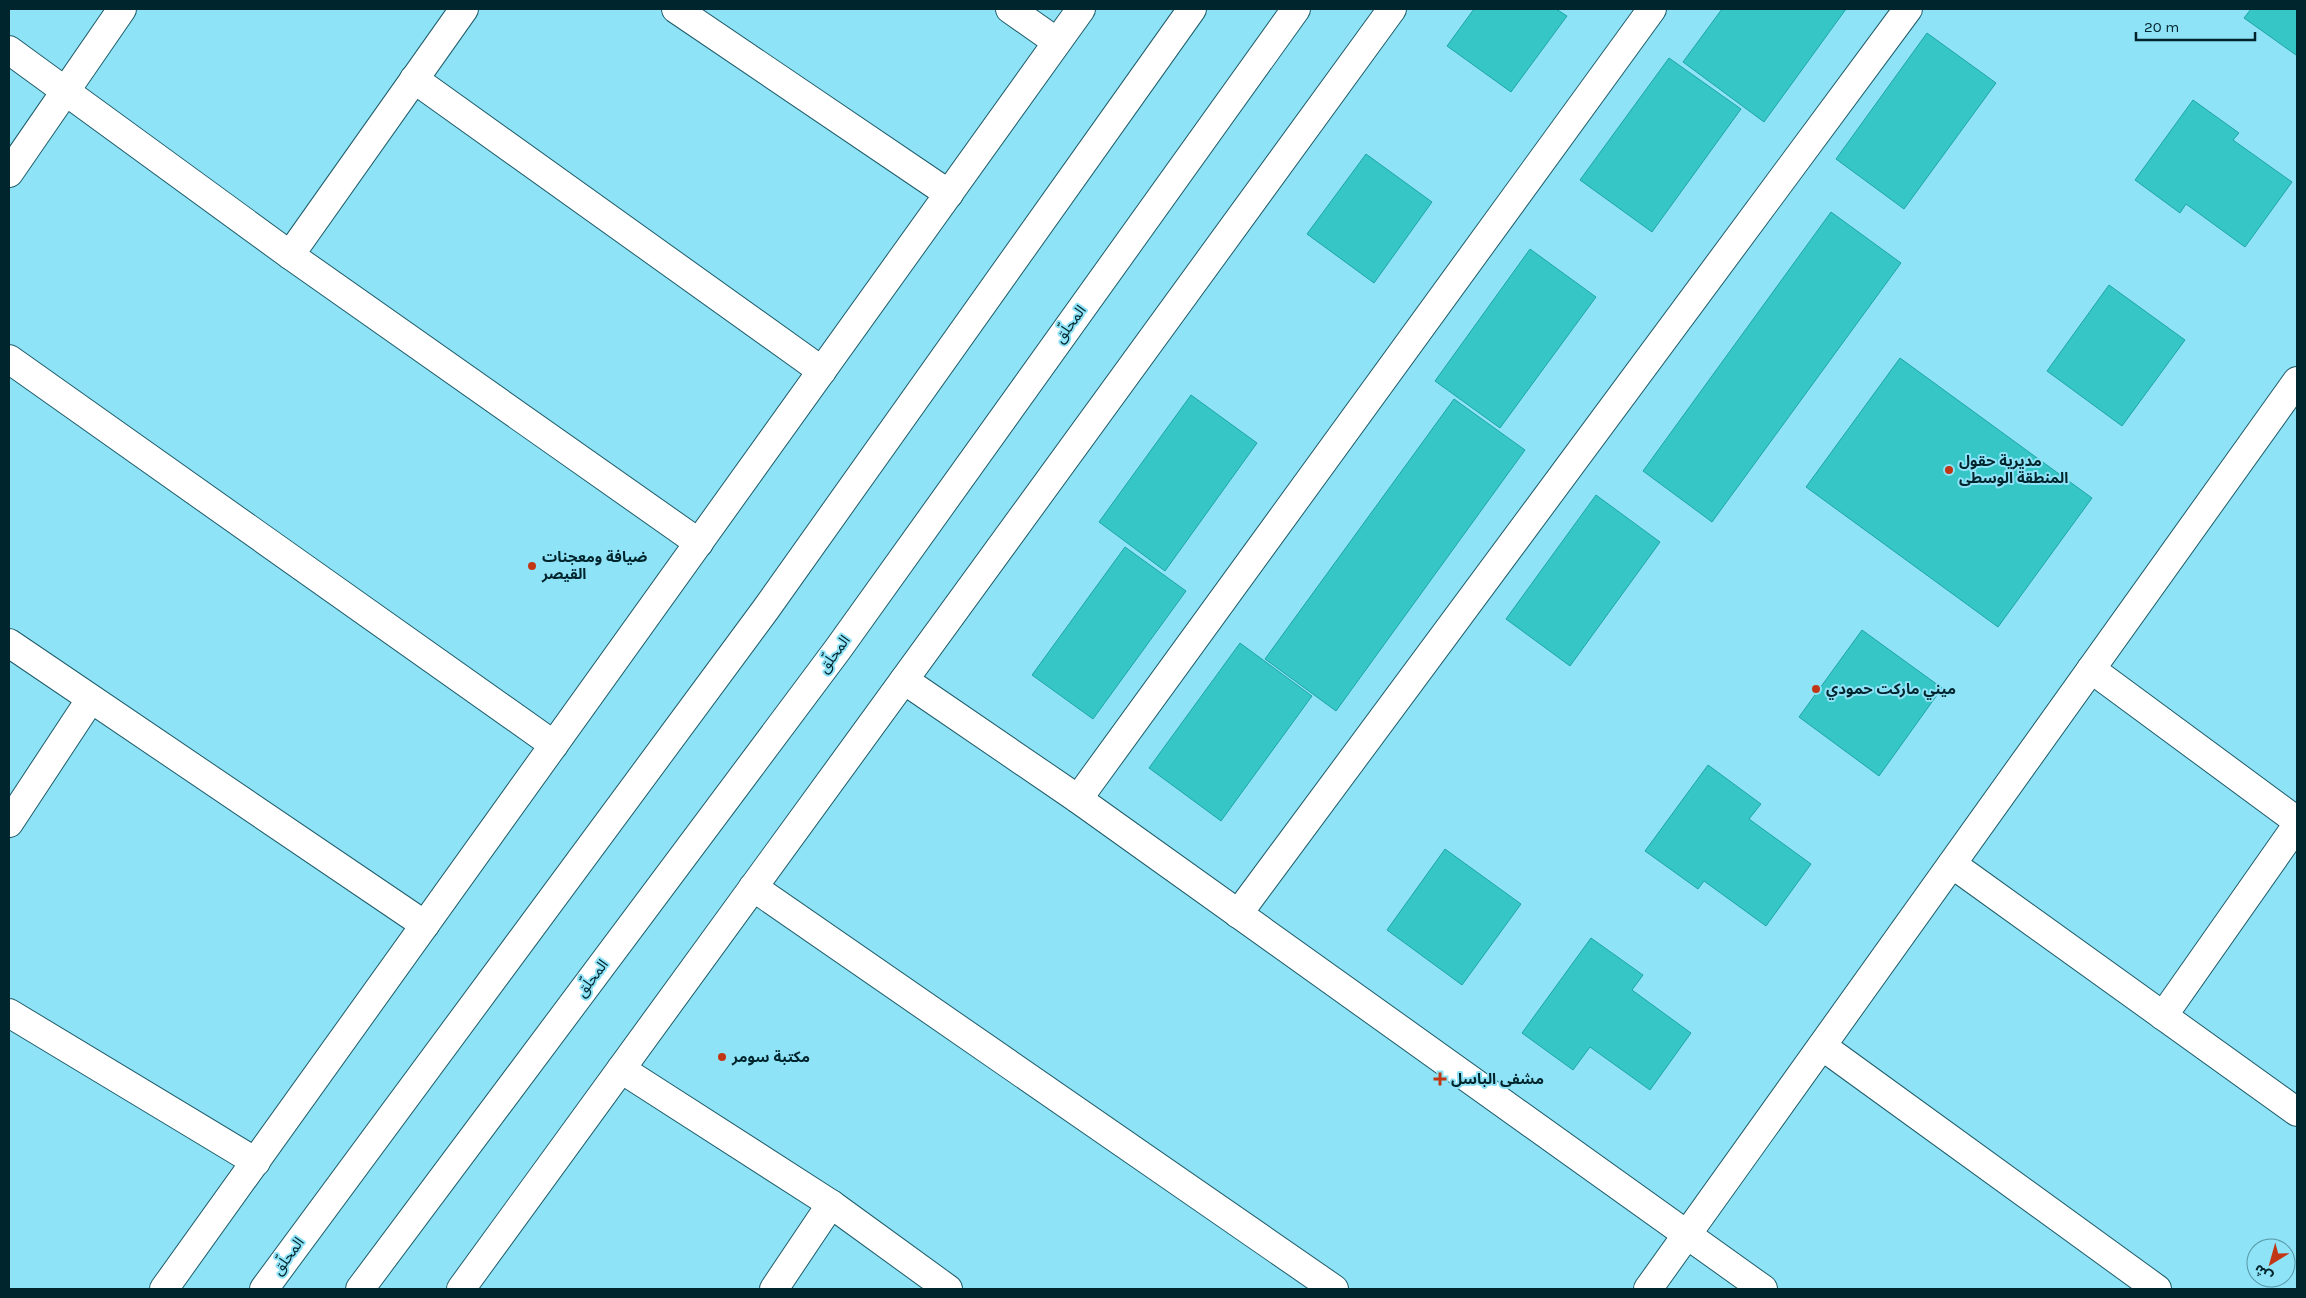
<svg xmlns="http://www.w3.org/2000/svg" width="2306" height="1298" viewBox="0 0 2306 1298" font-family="Karla,'Noto Sans Arabic',sans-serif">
  <rect width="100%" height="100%" fill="#8fe3f7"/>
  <g fill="#35c6c5" stroke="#1ea6a5">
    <polygon points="1474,9 1556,9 1567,16 1511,92 1447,46"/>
    <polygon points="1722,9 1846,9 1764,122 1683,62"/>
    <polygon points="2251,9 2297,9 2297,53 2296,55 2244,18"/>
    <polygon points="1927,33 1996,83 1904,209 1836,159"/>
    <polygon points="1669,58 1741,109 1652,232 1580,180"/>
    <polygon points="2193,100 2239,133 2233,140 2292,182 2245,247 2186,204 2180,213 2135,180"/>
    <polygon points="1366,154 1432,202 1374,283 1307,234"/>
    <polygon points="1831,212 1901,263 1712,522 1643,471"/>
    <polygon points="1530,249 1596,297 1500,428 1435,381"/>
    <polygon points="2109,285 2185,340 2122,426 2047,371"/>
    <polygon points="1900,358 2092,498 1998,627 1806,487"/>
    <polygon points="1191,395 1257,443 1165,571 1099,522"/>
    <polygon points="1454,399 1525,450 1336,711 1265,659"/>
    <polygon points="1596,495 1660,542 1570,666 1506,619"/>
    <polygon points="1125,547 1186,591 1093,719 1032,675"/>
    <polygon points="1862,630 1942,688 1879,776 1799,717"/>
    <polygon points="1240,643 1312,696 1221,821 1149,768"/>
    <polygon points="1708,765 1761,804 1749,819 1811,864 1766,926 1704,881 1698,889 1645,851"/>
    <polygon points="1445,849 1521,904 1462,985 1387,930"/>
    <polygon points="1591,938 1643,975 1632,990 1691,1033 1650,1090 1590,1047 1573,1070 1522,1033"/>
  </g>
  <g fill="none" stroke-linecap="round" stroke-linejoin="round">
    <defs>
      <g id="minor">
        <polyline points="676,9 949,194"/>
        <polyline points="1010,9 1057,42"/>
        <polyline points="414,79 822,371"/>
        <polyline points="9,173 122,9"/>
        <polyline points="290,255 464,9"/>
        <polyline points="9,359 554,745"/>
        <polyline points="9,643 425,925"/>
        <polyline points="2091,669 2297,821"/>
        <polyline points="904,680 1078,799 1763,1289"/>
        <polyline points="1078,799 1652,9"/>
        <polyline points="9,823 90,700"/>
        <polyline points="1952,864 2297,1112"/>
        <polyline points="753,887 1334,1289"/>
        <polyline points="1238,914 1908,9"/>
        <polyline points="9,1013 256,1162"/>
        <polyline points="2163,1016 2297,825"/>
        <polyline points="1822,1046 2157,1289"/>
        <polyline points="621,1069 831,1204 948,1289"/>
        <polyline points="164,1289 1081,9"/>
        <polyline points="461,1289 1392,9"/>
        <polyline points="774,1289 831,1204"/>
        <polyline points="1648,1289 2297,381"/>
      </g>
      <polyline id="tertiary" points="9,50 290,255 699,543"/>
      <g id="trunk">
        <polyline points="264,1289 766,609 1192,9"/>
        <polyline points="360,1289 838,649 1296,9"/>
      </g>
    </defs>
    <use href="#minor" stroke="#1f5c69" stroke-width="30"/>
    <use href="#tertiary" stroke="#1f5c69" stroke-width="30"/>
    <use href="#trunk" stroke="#1f5c69" stroke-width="30"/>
    <use href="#minor" stroke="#fff" stroke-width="28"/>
    <use href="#tertiary" stroke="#fff" stroke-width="28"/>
    <use href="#trunk" stroke="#fff" stroke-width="28"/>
  </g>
  <g fill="#c13716" stroke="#8fe3f7" stroke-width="2">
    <circle cx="1949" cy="470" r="5"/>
    <circle cx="532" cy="566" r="5"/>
    <circle cx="1816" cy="689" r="5"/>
    <circle cx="722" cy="1057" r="5"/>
    <path d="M1437.5 1071.5h5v5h5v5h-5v5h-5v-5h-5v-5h5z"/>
  </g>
  <g text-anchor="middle" stroke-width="4" stroke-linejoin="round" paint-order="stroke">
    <g font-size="15" fill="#00252d" stroke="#8fe3f7">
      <text transform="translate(1070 324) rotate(-54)" y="5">المحلّق</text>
      <text transform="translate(834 654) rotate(-54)" y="5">المحلّق</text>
      <text transform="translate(592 978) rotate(-53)" y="5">المحلّق</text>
      <text transform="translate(288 1256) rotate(-54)" y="5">المحلّق</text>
    </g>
    <g font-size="15" font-weight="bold" fill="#00252d" stroke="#8fe3f7" text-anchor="start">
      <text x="1959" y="466">مديرية حقول<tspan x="1959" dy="17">المنطقة الوسطى</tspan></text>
      <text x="542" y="562">ضيافة ومعجنات<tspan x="542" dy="17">القيصر</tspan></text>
      <text x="1826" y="694">ميني ماركت حمودي</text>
      <text x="732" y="1062">مكتبة سومر</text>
      <text x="1451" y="1084">مشفى الباسل</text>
    </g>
  </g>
  <rect width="2306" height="1298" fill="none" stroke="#00252d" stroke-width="20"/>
  <g transform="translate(2271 1263) rotate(217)"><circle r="24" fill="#8fe3f7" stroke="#5697a6"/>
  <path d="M0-4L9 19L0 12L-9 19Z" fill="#c13716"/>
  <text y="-8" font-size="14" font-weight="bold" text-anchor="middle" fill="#00252d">ش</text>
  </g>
  <path d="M2136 32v8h119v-8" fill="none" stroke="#00252d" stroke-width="2.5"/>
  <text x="2144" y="32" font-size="15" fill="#00252d" stroke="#8fe3f7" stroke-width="4" paint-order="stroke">20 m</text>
</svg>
